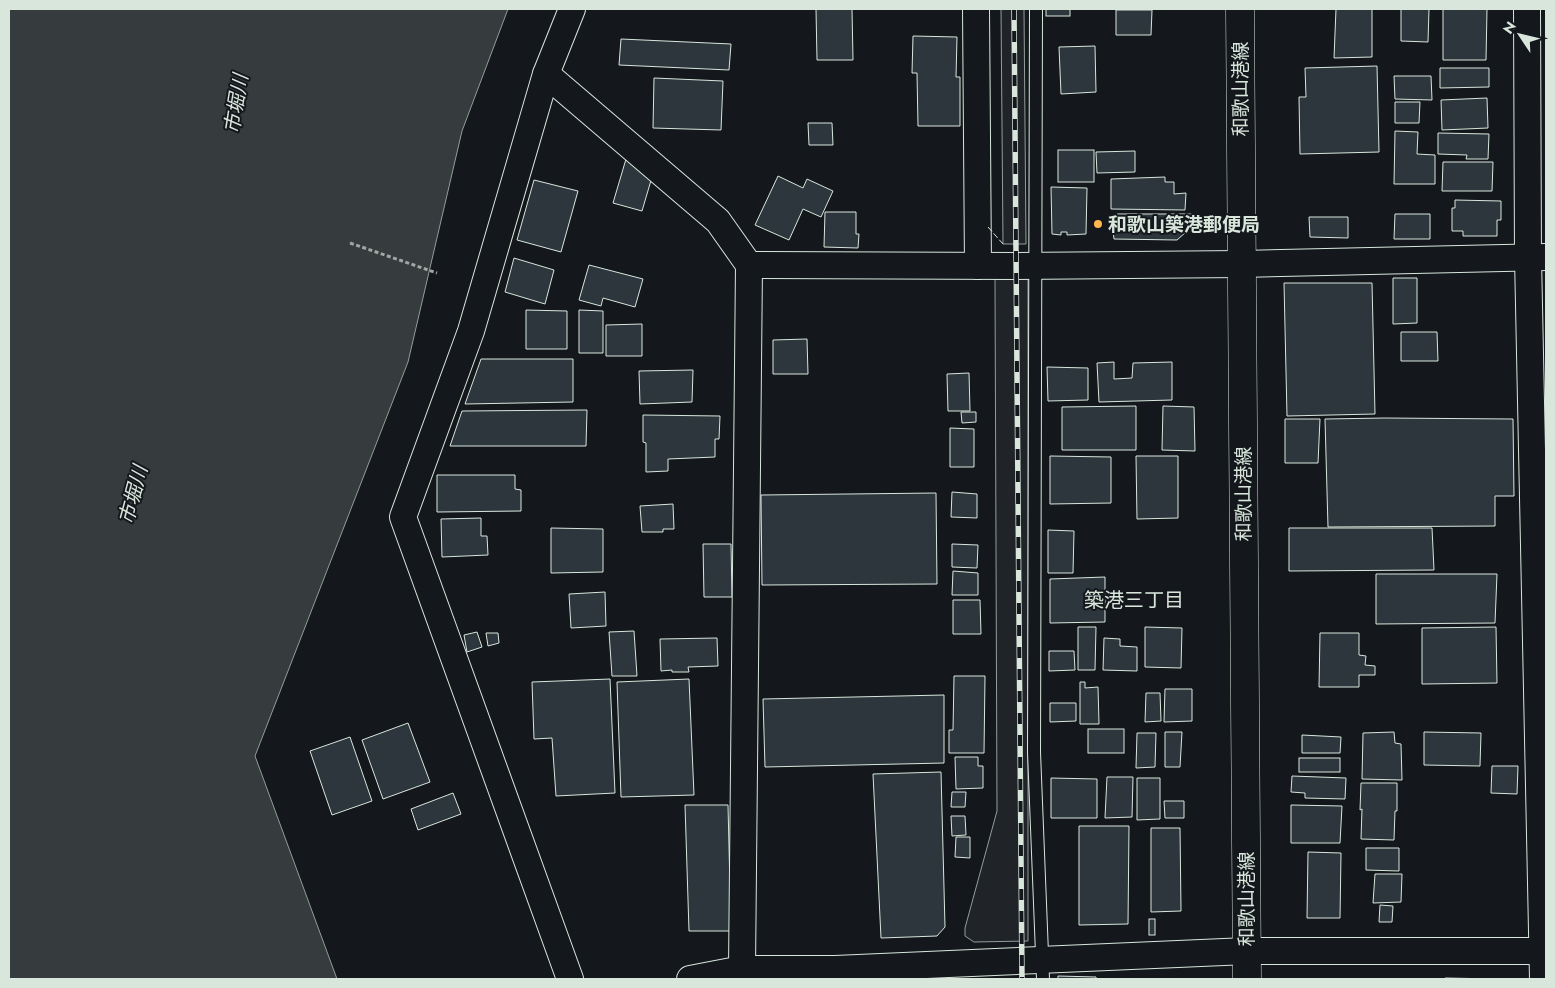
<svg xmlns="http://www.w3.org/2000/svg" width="1555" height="988" viewBox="0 0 1555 988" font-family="Jost,'Noto Sans JP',sans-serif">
  <rect width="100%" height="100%" fill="#14181c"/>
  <g fill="#202428" stroke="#939e99">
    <polygon points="1001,9 1024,9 1026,244 1003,244"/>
    <polygon points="1028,278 1028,941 974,942 965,936 965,928 997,811 995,279"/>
  </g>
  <polygon fill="#363b3e" stroke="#939e99" points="9,9 508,9 462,131 408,362 255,756 337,979 9,979"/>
  <g fill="#2c363c" stroke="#d8e6dc">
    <polygon points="816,9 852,9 853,60 817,60"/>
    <rect x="1046" y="9" width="24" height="7"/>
    <polygon points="1336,9 1372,9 1372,57 1334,58"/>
    <polygon points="1401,9 1429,9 1428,42 1401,41"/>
    <polygon points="1443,9 1487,9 1486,60 1443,60"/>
    <polygon points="1116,10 1152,10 1151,35 1116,35"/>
    <polygon points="913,36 957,37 956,77 960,77 960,126 918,126 917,73 912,73"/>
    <polygon points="621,39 731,44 729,70 619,65"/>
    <polygon points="1095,46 1096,92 1061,94 1059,47"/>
    <polygon points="1377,66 1379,152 1300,154 1299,97 1306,97 1305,68"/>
    <polygon points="1440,68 1489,68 1489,87 1440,88"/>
    <polygon points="1394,76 1431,76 1432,100 1395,99"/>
    <polygon points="654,78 723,81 721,130 653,128"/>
    <polygon points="1487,98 1488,128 1442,130 1441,100"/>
    <polygon points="1395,102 1420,102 1419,123 1395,123"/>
    <polygon points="808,123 832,123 833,145 809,145"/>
    <polygon points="1395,131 1418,132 1417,154 1435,155 1435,184 1394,184"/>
    <polygon points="1438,133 1489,134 1488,159 1466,159 1467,155 1438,154"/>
    <rect x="1058" y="150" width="36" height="32"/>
    <polygon points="1135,151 1135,172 1097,173 1096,152"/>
    <polygon points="626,159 652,177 642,211 613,203"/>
    <polygon points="1443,162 1493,162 1492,191 1442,191"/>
    <polygon points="778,176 803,188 807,179 833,191 821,217 803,209 789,240 755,225"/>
    <polygon points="1165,177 1165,182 1174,182 1174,194 1186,193 1185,210 1111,209 1111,179"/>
    <polygon points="534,180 578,191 561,252 517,240"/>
    <polygon points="1051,187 1087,188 1086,234 1067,235 1067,232 1061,232 1061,235 1052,234"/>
    <polygon points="1455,200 1501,201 1501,220 1497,220 1497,236 1463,236 1463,231 1452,231 1452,208 1455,208"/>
    <polygon points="825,212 856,212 856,234 859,234 858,248 824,247"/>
    <polygon points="1117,214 1194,214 1194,225 1177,240 1114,239 1112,223 1117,223"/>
    <polygon points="1395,214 1430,214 1430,239 1394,239"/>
    <polygon points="1309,217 1348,217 1348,238 1310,237"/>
    <polygon points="514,258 554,270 545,304 505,292"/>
    <polygon points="589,265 643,279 635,307 603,298 601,306 579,300"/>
    <polygon points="1393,278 1417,278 1417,323 1393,324"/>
    <polygon points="1284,283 1372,283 1375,414 1287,416"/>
    <polygon points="526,310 567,311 567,349 526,349"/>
    <polygon points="579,310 603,311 603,353 579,353"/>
    <polygon points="642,324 642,356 606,356 606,325"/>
    <polygon points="1401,332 1437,332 1438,361 1401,361"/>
    <polygon points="807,339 808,374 773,374 773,340"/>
    <polygon points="481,359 573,359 573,402 465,404"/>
    <polygon points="1114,362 1114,379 1132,378 1133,363 1172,362 1172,400 1099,402 1097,363"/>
    <polygon points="1047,367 1088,368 1088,400 1048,401"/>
    <polygon points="693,370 692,402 640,404 639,371"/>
    <polygon points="969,373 970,411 948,411 947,374"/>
    <polygon points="1136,406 1136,450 1062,450 1062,407"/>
    <polygon points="1163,406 1194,407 1195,451 1162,450"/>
    <polygon points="587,410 586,446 450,446 462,411"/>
    <polygon points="961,412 976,412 976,422 962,423"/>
    <polygon points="643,415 720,416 719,439 715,439 715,457 668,459 668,471 646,472 646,443 643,442"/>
    <polygon points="1385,418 1513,419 1514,496 1495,496 1495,526 1328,527 1325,419"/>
    <polygon points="1285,419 1320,419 1318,463 1285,463"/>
    <polygon points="950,428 974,429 974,467 950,467"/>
    <polygon points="1050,456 1111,457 1111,503 1050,504"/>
    <polygon points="1136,456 1178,456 1178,518 1137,519"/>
    <polygon points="437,475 515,475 515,489 521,490 521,511 437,512"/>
    <polygon points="952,492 977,494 977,518 951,517"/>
    <polygon points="936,493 937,584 762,585 761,495"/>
    <polygon points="673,504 674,529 663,529 663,532 642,532 640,506"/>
    <polygon points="481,518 481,536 487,536 488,555 442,557 441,519"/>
    <polygon points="551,528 603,529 603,572 551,573"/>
    <polygon points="1289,528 1432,528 1434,570 1289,571"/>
    <polygon points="1048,530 1074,531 1073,573 1048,573"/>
    <polygon points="703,544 731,544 732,597 704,597"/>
    <polygon points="952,544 978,545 977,568 952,567"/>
    <polygon points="953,571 978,573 978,595 952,595"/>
    <polygon points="1376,574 1497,574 1495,623 1376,624"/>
    <polygon points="1105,577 1105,622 1050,623 1050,579"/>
    <polygon points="605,592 606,626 571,628 569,594"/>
    <polygon points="953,600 980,600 981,634 953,634"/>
    <polygon points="1078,627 1096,627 1095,670 1078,670"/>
    <polygon points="1145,627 1182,628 1181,668 1145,667"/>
    <polygon points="1496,627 1497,683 1422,684 1422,628"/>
    <polygon points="634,631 637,676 612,676 609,632"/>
    <polygon points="477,632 482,647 467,652 464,635"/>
    <polygon points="486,633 498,633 499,643 488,646"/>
    <polygon points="1320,633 1359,633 1359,655 1366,656 1365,665 1375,666 1375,675 1359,675 1359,687 1319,687"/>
    <polygon points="717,638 718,666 688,667 689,672 672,672 672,670 661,671 660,639"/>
    <polygon points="1104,638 1120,639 1120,646 1137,647 1137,671 1103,670"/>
    <polygon points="1049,651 1074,651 1075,670 1049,671"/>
    <polygon points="954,676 985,676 984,753 949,753 949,730 953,730"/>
    <polygon points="610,679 615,793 556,796 552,738 534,739 532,682"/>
    <polygon points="689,679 694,795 621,797 617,682"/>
    <polygon points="1080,682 1085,682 1085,688 1098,687 1099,724 1080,724"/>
    <polygon points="1165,689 1192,689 1192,721 1164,722"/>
    <polygon points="1146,693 1160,693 1161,721 1145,722"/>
    <polygon points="944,695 944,763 765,767 763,699"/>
    <polygon points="1050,703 1076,703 1076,721 1050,722"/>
    <polygon points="408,723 430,782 383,799 362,740"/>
    <rect x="1088" y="729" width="36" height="24"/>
    <polygon points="1165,732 1182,732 1180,767 1165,767"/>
    <polygon points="1394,732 1395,743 1401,744 1402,780 1362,779 1363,733"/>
    <polygon points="1424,732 1481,733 1480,766 1424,765"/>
    <polygon points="1137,733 1156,733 1155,767 1136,768"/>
    <polygon points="1302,735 1341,737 1340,753 1302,753"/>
    <polygon points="350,737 372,801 332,815 310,751"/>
    <polygon points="955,757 978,757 978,766 983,766 983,788 956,789"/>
    <rect x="1299" y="758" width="41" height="14"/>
    <polygon points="1492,766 1518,766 1517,794 1491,793"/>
    <polygon points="941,772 945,927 937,936 881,938 873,774"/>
    <polygon points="1292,776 1346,778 1345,799 1305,798 1305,793 1291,792"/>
    <polygon points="1107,777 1133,777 1132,817 1105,818"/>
    <polygon points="1051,778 1097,779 1097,818 1051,818"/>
    <polygon points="1137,778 1160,778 1160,819 1137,820"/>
    <polygon points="1361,783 1397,783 1397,811 1395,811 1394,840 1361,839 1362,809 1360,810"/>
    <polygon points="952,792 966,792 965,807 951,807"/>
    <polygon points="453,793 461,814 418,830 411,809"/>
    <polygon points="1164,801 1184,801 1184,818 1165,818"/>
    <polygon points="685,805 728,805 731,931 689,931"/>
    <polygon points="1291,805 1342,806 1340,843 1291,843"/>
    <polygon points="951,816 965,816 966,835 952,836"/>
    <polygon points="1079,826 1129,826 1128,924 1079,925"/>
    <polygon points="1151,828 1180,828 1181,911 1151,912"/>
    <polygon points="956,837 970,837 970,858 955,857"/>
    <polygon points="1366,848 1399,848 1399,871 1366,870"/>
    <polygon points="1308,852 1341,853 1340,918 1307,918"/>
    <polygon points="1375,874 1402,874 1401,902 1373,903"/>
    <polygon points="1380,905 1393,906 1392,922 1379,922"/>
    <rect x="1149" y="919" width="6" height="16"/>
    <polygon points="1058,976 1096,977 1096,979 1058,979"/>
    <polygon points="1445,978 1497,979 1445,979"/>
  </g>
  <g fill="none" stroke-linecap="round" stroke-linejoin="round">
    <defs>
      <polyline id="lane" points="1036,9 1034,752 1043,979"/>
      <g id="street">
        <polyline points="976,9 978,266"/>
        <polyline points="1527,9 1528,257 1543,979"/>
        <polyline points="546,74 718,221 749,265 742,969"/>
        <polyline points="749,265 1016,266 1241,264 1546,257"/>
        <polyline points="570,979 403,517 471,331 546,74 572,9"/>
        <polyline points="690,979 742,969 835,969 1247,951 1546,951"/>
      </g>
      <polyline id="primary" points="1240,9 1247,979"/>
    </defs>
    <use href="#lane" stroke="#d8e6dc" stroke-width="14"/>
    <use href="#street" stroke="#d8e6dc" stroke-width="28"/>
    <use href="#primary" stroke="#d8e6dc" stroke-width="29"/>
    <polyline stroke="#9da8a2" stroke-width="3" stroke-dasharray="4 2.5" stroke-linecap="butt" points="350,243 437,273"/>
    <use href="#lane" stroke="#14181c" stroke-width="12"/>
    <use href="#street" stroke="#14181c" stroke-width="26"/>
    <use href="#primary" stroke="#14181c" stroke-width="28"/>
    <defs>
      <polyline id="rail" points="1014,9 1022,979"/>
    </defs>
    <use href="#rail" stroke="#d8e6dc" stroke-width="5.5"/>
    <use href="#rail" stroke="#14181c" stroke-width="4" stroke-dasharray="11" stroke-linecap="butt"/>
    <polyline stroke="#d8e6dc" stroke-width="1" stroke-dasharray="6 2.5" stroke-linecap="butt" points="988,227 1003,244"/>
  </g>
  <circle fill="#ffb74d" stroke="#14181c" stroke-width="2" cx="1098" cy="224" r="5"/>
  <g text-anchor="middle" stroke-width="4" stroke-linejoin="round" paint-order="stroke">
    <g font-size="19" fill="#d8e6dc" stroke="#14181c">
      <text transform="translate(1240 89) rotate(-90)" y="7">和歌山港線</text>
      <text transform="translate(1243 494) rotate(-90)" y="7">和歌山港線</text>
      <text transform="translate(1246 899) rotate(-90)" y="7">和歌山港線</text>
    </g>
    <g font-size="19" font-weight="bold" fill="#d8e6dc" stroke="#14181c" text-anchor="start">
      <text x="1108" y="231">和歌山築港郵便局</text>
    </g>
    <g font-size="20" font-style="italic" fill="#d8e6dc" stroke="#14181c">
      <text transform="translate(236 104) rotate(-81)" y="7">市堀川</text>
      <text transform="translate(133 495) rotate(-75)" y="7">市堀川</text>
    </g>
    <g font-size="20" fill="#d8e6dc" stroke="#14181c">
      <text x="1134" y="607">築港三丁目</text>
    </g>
  </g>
  <rect width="1555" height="988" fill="none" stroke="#d8e6dc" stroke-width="20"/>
  <g transform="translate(1520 35) rotate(305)" stroke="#14181c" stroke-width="4" paint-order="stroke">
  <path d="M0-4L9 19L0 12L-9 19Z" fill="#d8e6dc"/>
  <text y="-8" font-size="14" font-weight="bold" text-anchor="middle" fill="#d8e6dc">N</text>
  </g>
</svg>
